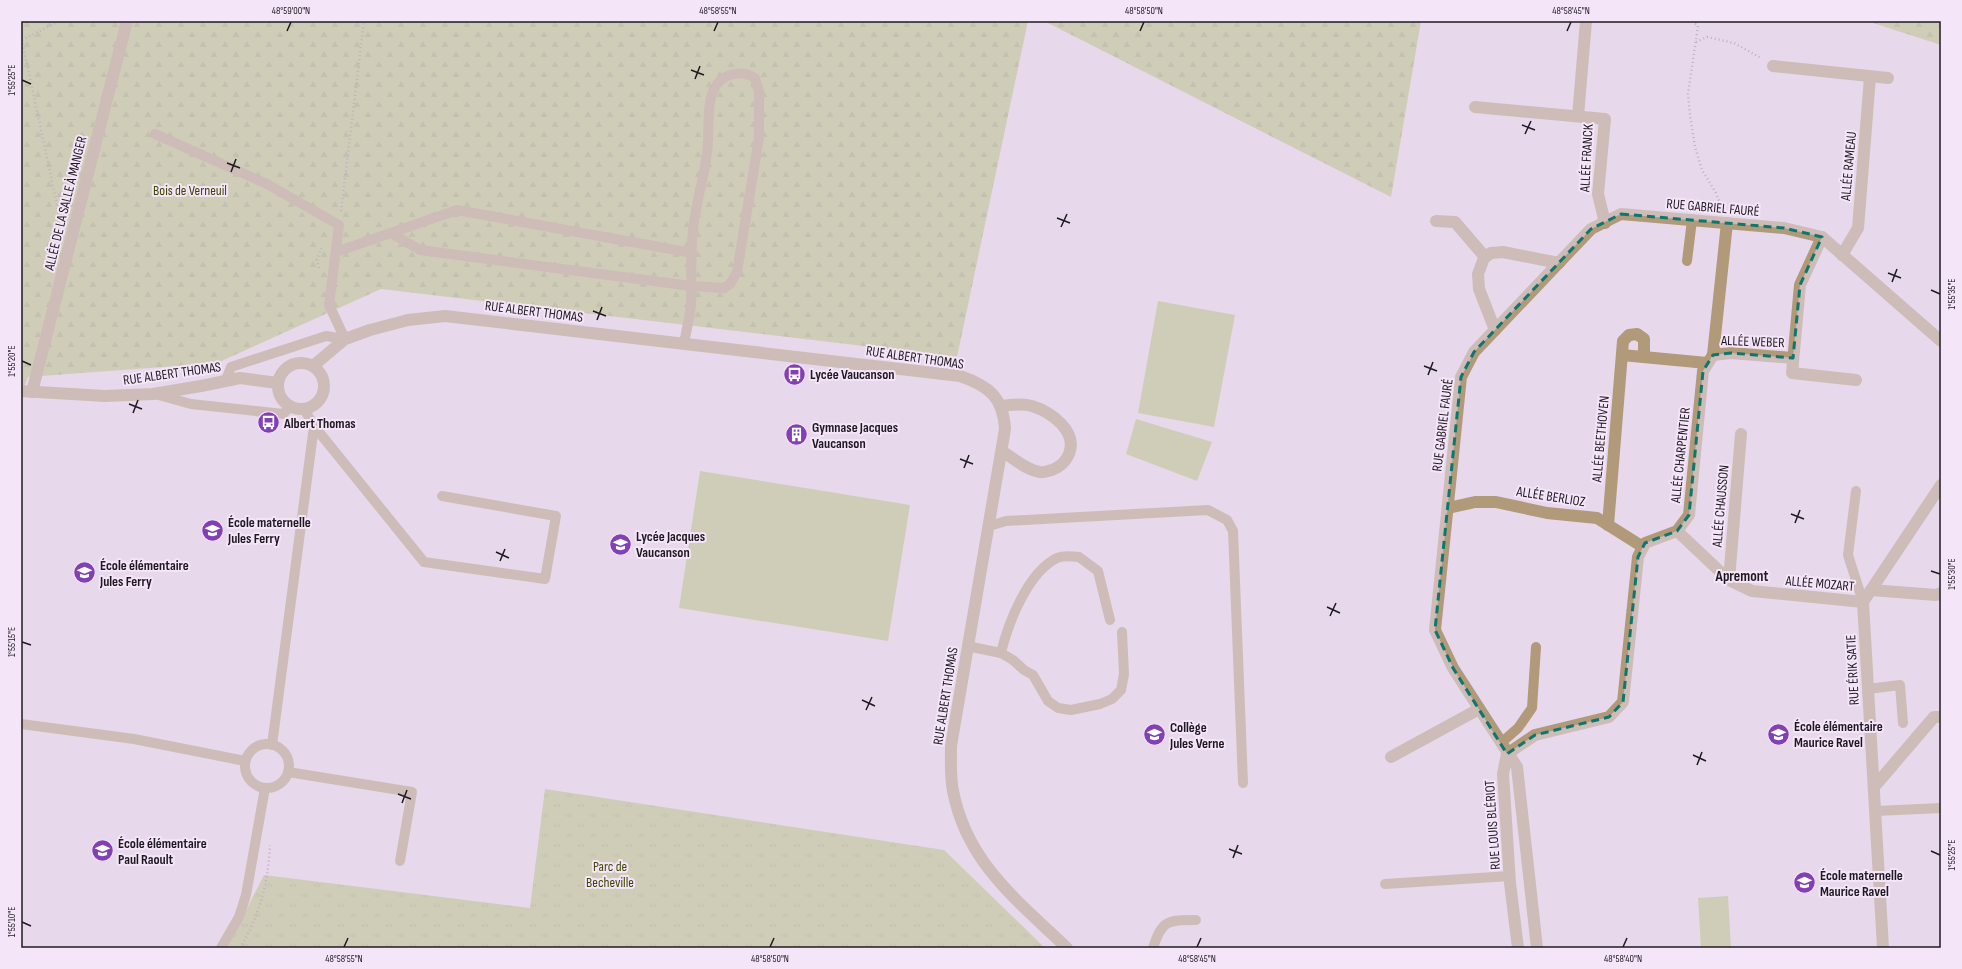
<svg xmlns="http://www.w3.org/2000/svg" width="1962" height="969" viewBox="0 0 1962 969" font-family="'Sofia Sans Condensed',sans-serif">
  <defs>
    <pattern id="grass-tufts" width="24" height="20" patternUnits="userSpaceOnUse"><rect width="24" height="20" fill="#b2bf79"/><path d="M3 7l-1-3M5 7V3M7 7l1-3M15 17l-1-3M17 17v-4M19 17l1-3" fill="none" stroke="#99a468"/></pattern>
    <pattern id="forest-firs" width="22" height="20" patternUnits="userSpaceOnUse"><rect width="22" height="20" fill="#b2bf79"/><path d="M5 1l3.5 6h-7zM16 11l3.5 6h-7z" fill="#99a468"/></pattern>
  </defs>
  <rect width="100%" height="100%" fill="#e8d8eb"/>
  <polygon fill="url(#grass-tufts)" points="545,789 944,850 1045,948 227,948 264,875 530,908"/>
  <g fill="url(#forest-firs)">
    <polygon points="21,21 1028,21 957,357 381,289 217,363 28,377 21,394"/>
    <polygon points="1044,21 1421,21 1391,197"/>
    <polygon points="1867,21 1941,21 1941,45"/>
  </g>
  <g fill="#b2bf79">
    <polygon points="1158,301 1235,315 1214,427 1138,413"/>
    <polygon points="1136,419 1212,442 1197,481 1126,454"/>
    <polygon points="700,471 910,505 888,641 679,608"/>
    <polygon points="1728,896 1731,948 1701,948 1698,898"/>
  </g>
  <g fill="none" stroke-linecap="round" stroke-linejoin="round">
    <g stroke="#8d8290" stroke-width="2.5" stroke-dasharray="1 3" stroke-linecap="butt">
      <polyline points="1692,21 1698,26 1688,94 1690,115 1695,147 1702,170 1716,193 1722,209"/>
      <polyline points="21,36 60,219"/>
      <polyline points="22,40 59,21"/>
      <polyline points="1696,42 1707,37 1734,43 1761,58"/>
      <polyline points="341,211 364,21"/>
      <polyline points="319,268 317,260 322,246"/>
      <path d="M 240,948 C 260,914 268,884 270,845"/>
    </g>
    <g stroke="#b09a7a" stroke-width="10">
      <polyline points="155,134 267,184 339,225 329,305 345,339"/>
      <path d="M 391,233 L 420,250 L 691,286 L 724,288 L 730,284 L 737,272 L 759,138 L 759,92 L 755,78 C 743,71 727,72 717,84 C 705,99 710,135 707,153 C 704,179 695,205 693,231 C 690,255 692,280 691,305 C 690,317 686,331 684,344"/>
      <polyline points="336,252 457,210 692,253"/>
      <polyline points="1687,261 1692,220"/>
      <polyline points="226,380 231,367 326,336 345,339"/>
      <polyline points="155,394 191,404 283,414 290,407"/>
      <polyline points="314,426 424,562 545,579 556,516 442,496"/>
      <polyline points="1856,491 1848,555 1863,602"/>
      <polyline points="989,526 1006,521 1208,510 1227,520 1233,531 1243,783"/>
      <polyline points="967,646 1001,653 1013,660 1024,670 1033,675 1048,701 1058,708 1071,710 1100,704 1112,699 1121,690 1124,674 1122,632"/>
      <path d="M 1001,653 C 1008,623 1028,572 1057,558 C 1064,555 1072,556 1079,557 L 1098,571 L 1110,620"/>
      <polyline points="1868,689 1900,685 1903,723"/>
      <polyline points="21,724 134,739 245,761"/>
      <polyline points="1501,743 1518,728 1532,708 1536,647"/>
      <circle cx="267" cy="766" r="22"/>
      <polyline points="272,745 314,426 304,409"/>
      <polyline points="288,772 412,792 400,861"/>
      <polyline points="1876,811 1941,808"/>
      <polyline points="1385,884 1510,876"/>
      <polyline points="221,948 239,917 246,895 265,788"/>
      <path d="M 1153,948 C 1162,920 1167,920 1196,920"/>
    </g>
    <g stroke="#b09a7a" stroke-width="12">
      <polyline points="1773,66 1888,78"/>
      <polyline points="1475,107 1605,119 1598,194 1605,223"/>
      <polyline points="1578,116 1586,21"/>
      <polyline points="1436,221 1455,222 1485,257"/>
      <polyline points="1822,237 1800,285 1792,373 1856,380"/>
      <polyline points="1842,255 1858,228 1870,77"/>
      <polyline points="1495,330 1479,289 1478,274 1484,258 1491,253 1503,252 1559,263"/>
      <polyline points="1622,355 1707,363"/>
      <polyline points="1713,355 1731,353 1793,358"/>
      <circle cx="301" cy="386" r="23"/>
      <path d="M 313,366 L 345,339 L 370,330 L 408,320 L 445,316 L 960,376 C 989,386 1003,397 1005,429 L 951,746 C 951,760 950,776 953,791 C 967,863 1017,900 1067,948"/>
      <polyline points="21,391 105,396 153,394 201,386 240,378 278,383"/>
      <polyline points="32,392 127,21"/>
      <path d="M 1001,406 C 1011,405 1021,403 1032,406 C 1051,412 1078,431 1069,454 C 1066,461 1060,467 1052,470 C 1048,471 1043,473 1040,472 C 1026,470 1013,458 1002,451"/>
      <polyline points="1448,508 1475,502 1496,502 1547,513 1597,518 1643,547"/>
      <polyline points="1608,525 1623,341 1629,335 1637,334 1644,339 1644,356"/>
      <polyline points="1677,531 1729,580 1752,591 1863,602"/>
      <polyline points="1729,580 1741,434"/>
      <polyline points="1871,590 1936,595 1941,593"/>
      <polyline points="1507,754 1535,735 1609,717 1623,702 1638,557 1645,543 1677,531 1689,515 1703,371 1713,355 1727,223"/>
      <polyline points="1507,754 1503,774 1510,883 1518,948"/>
      <polyline points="1391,757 1479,709"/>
      <polyline points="1874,787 1934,717 1941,717"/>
      <polyline points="1537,948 1517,767 1453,668 1435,630 1461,377 1474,352 1591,229 1621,214 1784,228 1822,237 1941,341"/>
      <polyline points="1883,948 1863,602 1941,485"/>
    </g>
  </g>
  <path d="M0 0H1962V969H0ZM 1621,214 L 1784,228 L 1822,237 L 1800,285 L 1793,358 L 1731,353 L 1713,355 L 1703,371 L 1689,515 L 1677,531 L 1645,543 L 1638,557 L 1623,702 L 1609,717 L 1535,735 L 1507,754 L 1453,668 L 1435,630 L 1461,377 L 1474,352 L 1591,229 Z" fill="#e8d8eb" fill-opacity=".55" fill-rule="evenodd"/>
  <path fill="none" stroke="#0f766e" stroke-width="3" stroke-dasharray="8 5" stroke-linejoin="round" d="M 1621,214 L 1784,228 L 1822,237 L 1800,285 L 1793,358 L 1731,353 L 1713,355 L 1703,371 L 1689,515 L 1677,531 L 1645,543 L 1638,557 L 1623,702 L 1609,717 L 1535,735 L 1507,754 L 1453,668 L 1435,630 L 1461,377 L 1474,352 L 1591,229 Z"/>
  <path fill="none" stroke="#1f1a21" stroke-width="1.5" d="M 287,31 L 291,22M 714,31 L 718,22M 1140,31 L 1144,22M 1567,31 L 1571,22M 691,70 L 704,75M 695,79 L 700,66M 22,80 L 31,84M 1522,125 L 1535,130M 1525,134 L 1531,121M 227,163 L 240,168M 231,172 L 236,159M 1057,218 L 1070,223M 1061,227 L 1067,214M 1888,273 L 1901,278M 1892,282 L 1897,269M 1931,290 L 1940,294M 593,311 L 606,316M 597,320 L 602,307M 22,361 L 31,365M 1424,366 L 1437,371M 1428,375 L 1433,362M 129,404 L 142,409M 133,413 L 138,400M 960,459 L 973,464M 964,468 L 969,455M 1791,514 L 1804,519M 1795,523 L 1800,510M 496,552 L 509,558M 500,561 L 505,549M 1931,571 L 1940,574M 1327,607 L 1340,613M 1330,616 L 1336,603M 22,642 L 31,645M 862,700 L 875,706M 866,710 L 872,697M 1693,755 L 1706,761M 1697,765 L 1702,752M 398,794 L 411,799M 402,803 L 407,790M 1229,849 L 1242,854M 1931,851 L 1940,855M 1233,858 L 1238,845M 22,922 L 31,926M 344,947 L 348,938M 770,947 L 774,938M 1197,947 L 1201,938M 1623,947 L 1627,938"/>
  <defs>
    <symbol id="bus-disc" viewBox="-11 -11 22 22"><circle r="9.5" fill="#8340b5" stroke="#f5e5f9"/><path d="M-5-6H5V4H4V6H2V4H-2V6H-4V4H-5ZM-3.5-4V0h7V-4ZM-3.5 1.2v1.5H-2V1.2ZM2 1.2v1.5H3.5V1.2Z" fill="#fff"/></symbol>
    <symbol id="building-disc" viewBox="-11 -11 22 22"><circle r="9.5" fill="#8340b5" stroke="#f5e5f9"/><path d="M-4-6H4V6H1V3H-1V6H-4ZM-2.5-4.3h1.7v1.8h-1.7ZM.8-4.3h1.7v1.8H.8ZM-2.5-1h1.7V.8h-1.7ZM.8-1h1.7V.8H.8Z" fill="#fff"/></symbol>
    <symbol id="school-disc" viewBox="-11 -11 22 22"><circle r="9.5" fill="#8340b5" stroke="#f5e5f9"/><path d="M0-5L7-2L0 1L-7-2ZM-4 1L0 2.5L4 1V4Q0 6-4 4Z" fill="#fff"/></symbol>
  </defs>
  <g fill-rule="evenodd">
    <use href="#bus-disc" x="782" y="362" width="25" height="25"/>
    <use href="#bus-disc" x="256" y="410" width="25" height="25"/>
    <use href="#building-disc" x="784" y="422" width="25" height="25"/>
    <use href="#school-disc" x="200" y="518" width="25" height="25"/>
    <use href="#school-disc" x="608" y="532" width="25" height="25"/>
    <use href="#school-disc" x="72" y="560" width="25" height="25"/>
    <use href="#school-disc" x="1766" y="722" width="25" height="25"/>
    <use href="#school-disc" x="1142" y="722" width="25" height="25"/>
    <use href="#school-disc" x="90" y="838" width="25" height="25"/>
    <use href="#school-disc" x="1792" y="870" width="25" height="25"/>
  </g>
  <g text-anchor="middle" stroke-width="4" stroke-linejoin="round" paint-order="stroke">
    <g font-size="14" fill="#1f1a21" stroke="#f5e5f9">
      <text transform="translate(1586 158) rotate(-87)" y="5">ALLÉE FRANCK</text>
      <text transform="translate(1848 166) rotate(-85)" y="5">ALLÉE RAMEAU</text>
      <text transform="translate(65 203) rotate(-76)" y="5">ALLÉE DE LA SALLE À MANGER</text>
      <text transform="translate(1713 207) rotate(5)" y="5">RUE GABRIEL FAURÉ</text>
      <text transform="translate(534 311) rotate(7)" y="5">RUE ALBERT THOMAS</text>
      <text transform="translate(1753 341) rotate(2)" y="5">ALLÉE WEBER</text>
      <text transform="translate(915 357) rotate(8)" y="5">RUE ALBERT THOMAS</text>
      <text transform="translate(172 373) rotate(-8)" y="5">RUE ALBERT THOMAS</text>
      <text transform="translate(1442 425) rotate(-83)" y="5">RUE GABRIEL FAURÉ</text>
      <text transform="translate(1600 439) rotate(-85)" y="5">ALLÉE BEETHOVEN</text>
      <text transform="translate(1680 455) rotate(-84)" y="5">ALLÉE CHARPENTIER</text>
      <text transform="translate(1551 496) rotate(9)" y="5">ALLÉE BERLIOZ</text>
      <text transform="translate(1720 506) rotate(-85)" y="5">ALLÉE CHAUSSON</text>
      <text transform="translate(1820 583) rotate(5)" y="5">ALLÉE MOZART</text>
      <text transform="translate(1852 670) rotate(-93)" y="5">RUE ÉRIK SATIE</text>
      <text transform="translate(945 696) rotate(-81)" y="5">RUE ALBERT THOMAS</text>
      <text transform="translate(1492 825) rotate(-94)" y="5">RUE LOUIS BLÉRIOT</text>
    </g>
    <g font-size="14" fill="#3d4600" stroke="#f5e5f9">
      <text x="190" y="195">Bois de Verneuil</text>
      <text x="610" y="871">Parc de<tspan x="610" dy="16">Becheville</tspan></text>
    </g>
    <g font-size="14" font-weight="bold" fill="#1f1a21" stroke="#f5e5f9" text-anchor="start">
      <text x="810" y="379">Lycée Vaucanson</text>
      <text x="284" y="428">Albert Thomas</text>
      <text x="812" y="432">Gymnase Jacques<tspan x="812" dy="16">Vaucanson</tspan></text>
      <text x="228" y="527">École maternelle<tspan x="228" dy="16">Jules Ferry</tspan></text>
      <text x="636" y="541">Lycée Jacques<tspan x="636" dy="16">Vaucanson</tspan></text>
      <text x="100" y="570">École élémentaire<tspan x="100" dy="16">Jules Ferry</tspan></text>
      <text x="1794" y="731">École élémentaire<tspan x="1794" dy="16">Maurice Ravel</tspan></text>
      <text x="1170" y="732">Collège<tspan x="1170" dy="16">Jules Verne</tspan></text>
      <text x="118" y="848">École élémentaire<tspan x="118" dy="16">Paul Raoult</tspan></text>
      <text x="1820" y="880">École maternelle<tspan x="1820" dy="16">Maurice Ravel</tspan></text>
    </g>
    <g font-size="15" font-weight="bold" fill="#1f1a21" stroke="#f5e5f9">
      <text x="1742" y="581">Apremont</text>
    </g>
  </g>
  <rect width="1962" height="969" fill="none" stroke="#f5e5f9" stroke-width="44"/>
  <rect x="22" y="22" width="1918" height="925" fill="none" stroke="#1f1a21" stroke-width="1.5"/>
  <g font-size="10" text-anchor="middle" fill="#1f1a21">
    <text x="291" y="14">48°59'00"N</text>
    <text x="718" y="14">48°58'55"N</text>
    <text x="1144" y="14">48°58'50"N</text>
    <text x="1571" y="14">48°58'45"N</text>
    <text transform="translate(11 80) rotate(-90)" y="4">1°55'25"E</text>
    <text transform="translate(1951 294) rotate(-90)" y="4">1°55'35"E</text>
    <text transform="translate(11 361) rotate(-90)" y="4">1°55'20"E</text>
    <text transform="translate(1951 574) rotate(-90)" y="4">1°55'30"E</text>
    <text transform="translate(11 642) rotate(-90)" y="4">1°55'15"E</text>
    <text transform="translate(1951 855) rotate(-90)" y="4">1°55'25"E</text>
    <text transform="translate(11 922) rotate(-90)" y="4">1°55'10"E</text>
    <text x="344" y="962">48°58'55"N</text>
    <text x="770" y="962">48°58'50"N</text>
    <text x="1197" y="962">48°58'45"N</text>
    <text x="1623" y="962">48°58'40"N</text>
  </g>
</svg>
